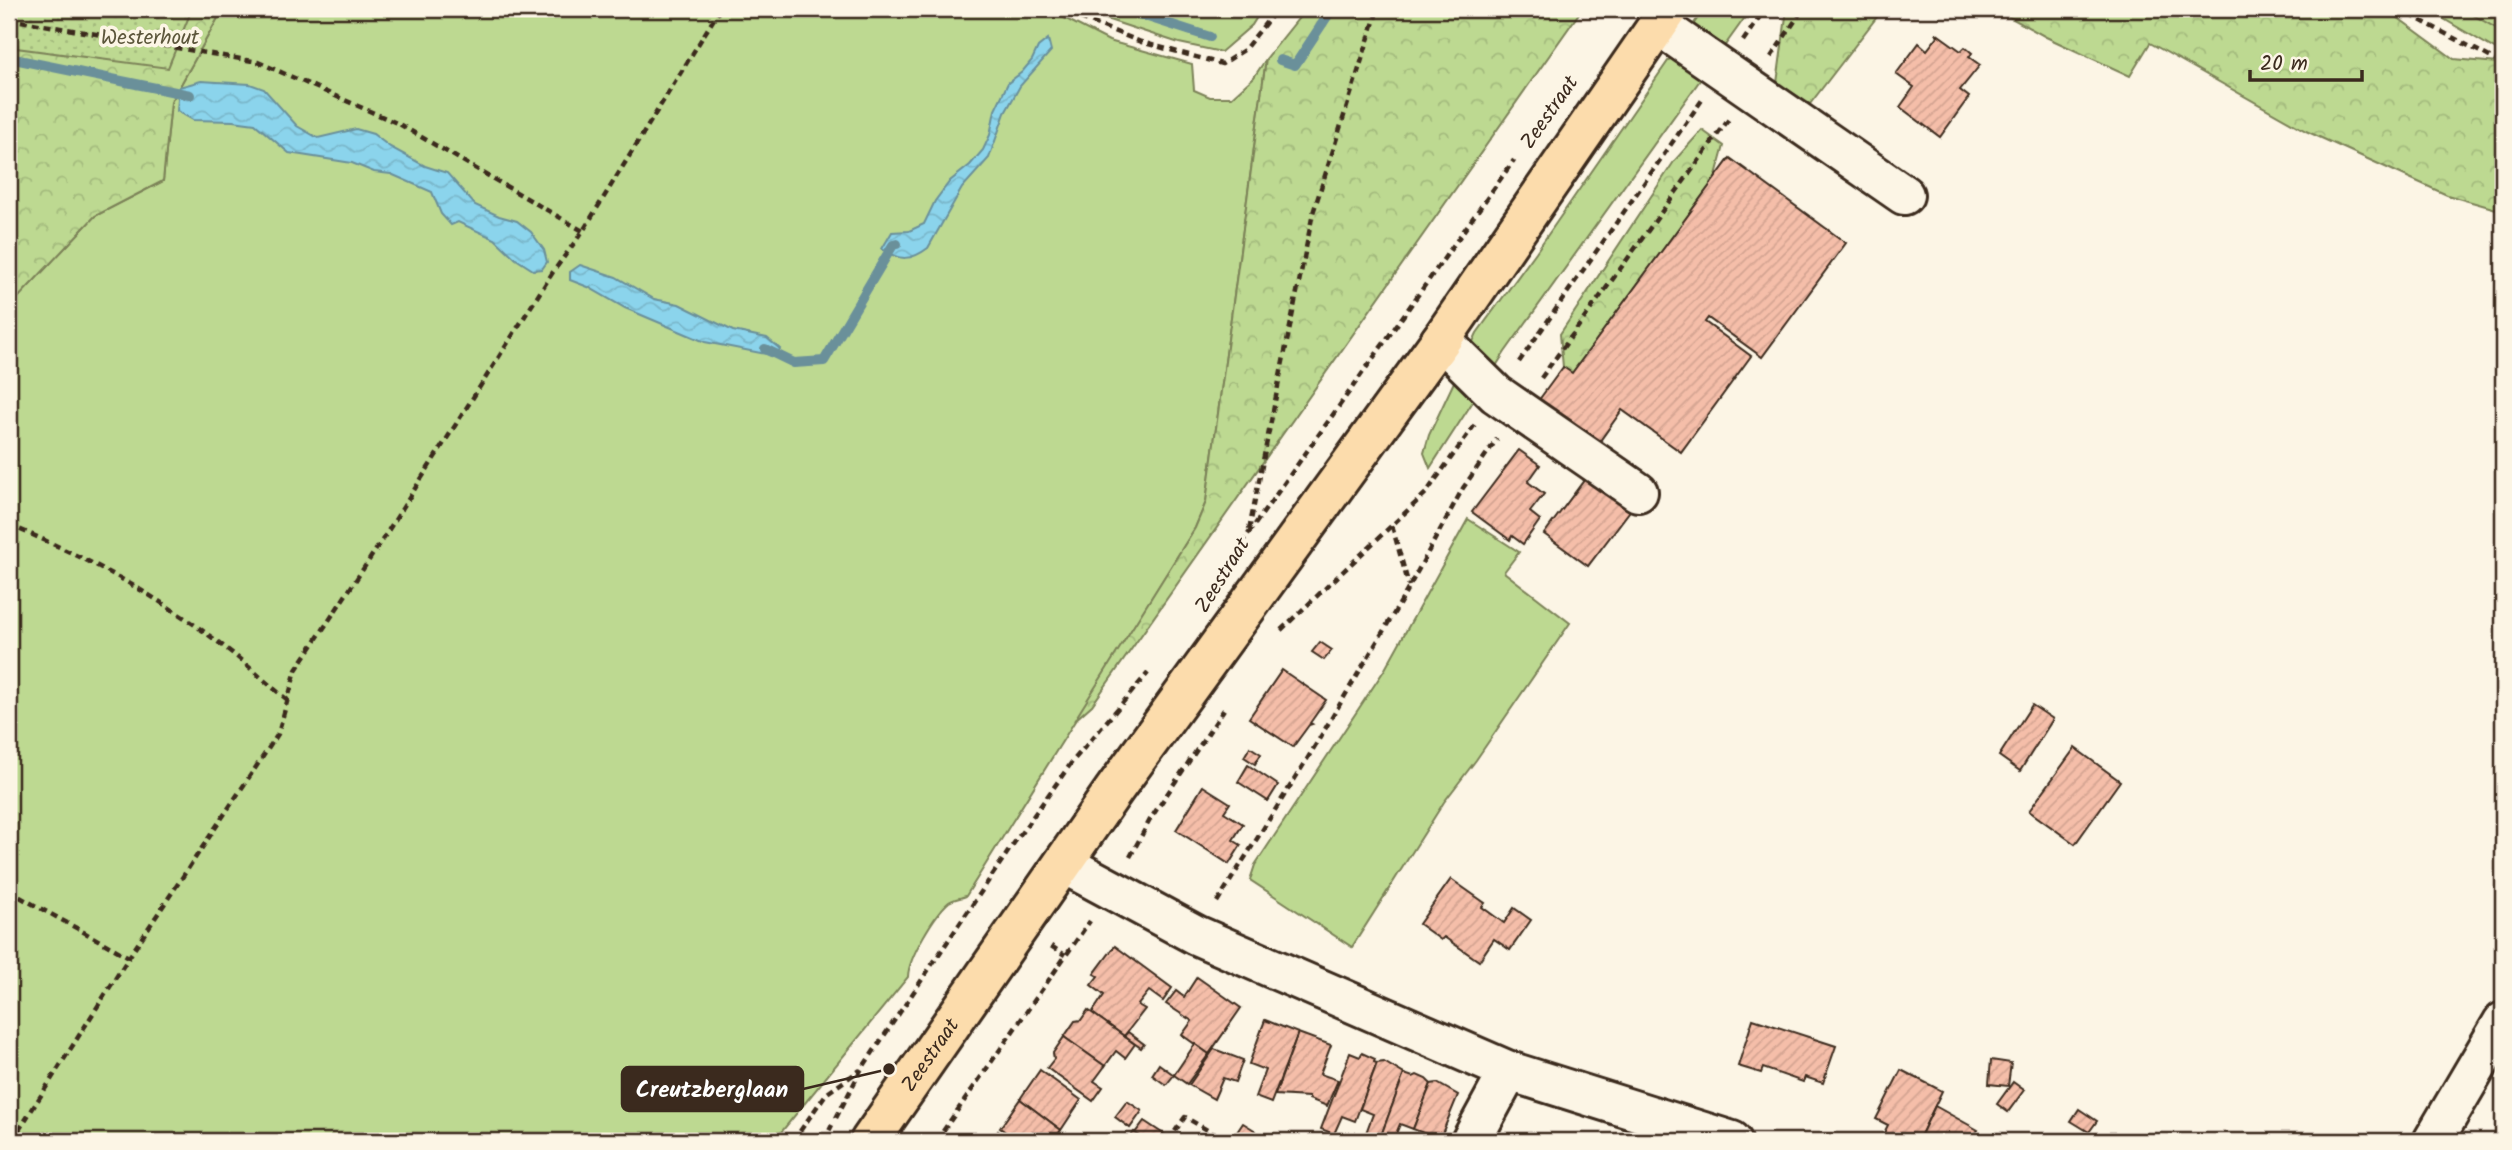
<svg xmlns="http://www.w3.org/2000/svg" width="2512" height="1150" viewBox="0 0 2512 1150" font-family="Kalam,sans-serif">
  <defs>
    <pattern id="forest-crowns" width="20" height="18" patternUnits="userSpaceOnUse" patternTransform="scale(1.75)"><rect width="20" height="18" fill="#bdd991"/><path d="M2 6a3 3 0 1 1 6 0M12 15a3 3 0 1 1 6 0" fill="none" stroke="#a3ba7d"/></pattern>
    <pattern id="park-dots" width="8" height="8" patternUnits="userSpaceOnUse" patternTransform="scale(1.75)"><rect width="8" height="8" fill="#bdd991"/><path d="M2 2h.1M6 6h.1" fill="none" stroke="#a3ba7d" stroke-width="1.8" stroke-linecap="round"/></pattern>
    <pattern id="water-waves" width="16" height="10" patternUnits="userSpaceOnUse" patternTransform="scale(1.75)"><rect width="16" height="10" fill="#8bd4ec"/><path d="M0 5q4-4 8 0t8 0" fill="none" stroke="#79b6ca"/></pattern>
    <pattern id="building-hatch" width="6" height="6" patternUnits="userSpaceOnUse" patternTransform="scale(1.75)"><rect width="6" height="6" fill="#f5bea9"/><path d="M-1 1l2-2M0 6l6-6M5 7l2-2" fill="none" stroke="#d3a391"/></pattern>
  </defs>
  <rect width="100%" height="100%" fill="#fcf5e5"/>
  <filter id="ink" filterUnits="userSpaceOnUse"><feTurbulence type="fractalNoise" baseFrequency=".0143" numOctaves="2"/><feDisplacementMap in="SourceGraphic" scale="14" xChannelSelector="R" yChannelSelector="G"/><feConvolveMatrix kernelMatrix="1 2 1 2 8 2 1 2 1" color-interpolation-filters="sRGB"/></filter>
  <g filter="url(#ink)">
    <g fill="#bdd991" stroke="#7c8258" stroke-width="2">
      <path d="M 223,9 L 1068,9 L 1060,16 L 1109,41 L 1192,64 L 1194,90 L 1210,97 L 1232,97 L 1254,77 L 1266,59 L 1206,502 L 1195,528 L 966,896 C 961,898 953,899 949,902 C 935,914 908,958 908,977 L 774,1141 L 9,1141 L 9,303 L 15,301 L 95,216 L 163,181 L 171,102 Z"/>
      <polygon points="1093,9 1262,9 1252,25 1221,52 1179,43 1103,18"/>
      <polygon points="1704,9 1751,9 1505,352 1430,468 1424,453 1429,435 1477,333 1536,252"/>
      <polygon points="2427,9 2494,9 2503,16 2503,54"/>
      <polygon points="1468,519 1519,552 1504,572 1570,623 1476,760 1444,802 1352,947 1250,880 1255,865 1385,669"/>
    </g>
    <g fill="url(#forest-crowns)" stroke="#7c8258" stroke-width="2">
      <polygon points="9,9 223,9 171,102 163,181 95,216 15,301 9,303"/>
      <polygon points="1306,9 1582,9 1092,705 1074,721 1195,528 1206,502 1266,59"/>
      <polygon points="1787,9 1883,9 1810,104 1777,83"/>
      <polygon points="1995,9 2386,9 2454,59 2498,63 2503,69 2503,211 2447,195 2306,131 2150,43 2130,76 2046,37"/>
      <polygon points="1702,130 1724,146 1715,179 1572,373 1563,367 1560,334 1675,160"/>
    </g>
    <g fill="url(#park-dots)" stroke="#7c8258" stroke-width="2">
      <polygon points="9,9 192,9 168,68 9,47"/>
      <polygon points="2462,9 2503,9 2503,32 2466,11"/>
    </g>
    <g fill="url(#water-waves)" stroke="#6b909a" stroke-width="2">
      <path d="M 1048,39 L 1051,51 L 1020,86 L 1005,113 L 989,158 L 962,188 L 928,248 C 911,261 899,261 882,249 L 892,232 L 909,231 L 924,224 L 935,201 L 950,181 L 970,165 L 983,150 L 990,135 L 995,110 L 1008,83 L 1022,72 L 1032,60 L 1038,47 Z"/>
      <polygon points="201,81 250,84 264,89 297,126 318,138 356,129 373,134 390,147 425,166 447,173 475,205 499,216 517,221 531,232 544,250 547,262 542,269 533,270 516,259 495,239 458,222 451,225 441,214 432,192 391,174 374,172 352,163 289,153 255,124 233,121 193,120 177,111 179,87"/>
      <polygon points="580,265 616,277 654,299 679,304 733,331 767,338 780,349 776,356 705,342 625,308 588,287 570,280 570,272"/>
    </g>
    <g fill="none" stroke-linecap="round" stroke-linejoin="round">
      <g stroke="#6b909a" stroke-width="10">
        <polyline points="1123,9 1210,37"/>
        <polyline points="9,58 190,95"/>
        <polyline points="1280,60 1295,65 1332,9"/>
        <polyline points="765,349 794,363 824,361 893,245 897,244"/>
      </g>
    </g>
    <g fill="url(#building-hatch)" stroke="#3b2a1e" stroke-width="2">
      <polygon points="1936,33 1961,51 1965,47 1972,53 1969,57 1980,65 1960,90 1969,97 1940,137 1900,107 1914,87 1896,74 1919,43 1927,50 1938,36"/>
      <polygon points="1730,158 1846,243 1762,357 1708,318 1705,322 1751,356 1681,452 1622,410 1592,452 1533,408 1563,367 1572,373"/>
      <polygon points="1519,450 1540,465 1528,482 1544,494 1530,512 1540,520 1523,544 1512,536 1510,540 1472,512"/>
      <polygon points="1588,475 1632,508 1588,566 1544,534"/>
      <polygon points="1320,642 1332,650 1324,660 1312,652"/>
      <polygon points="1282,670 1326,700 1310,723 1312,724 1309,725 1293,747 1249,718"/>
      <polygon points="2032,705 2053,719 2020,771 1999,756"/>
      <polygon points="1250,747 1261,754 1255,764 1244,757"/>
      <polygon points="2075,748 2120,781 2075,844 2029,811"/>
      <polygon points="1248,765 1278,785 1268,801 1238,782"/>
      <polygon points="1203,786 1230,803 1224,812 1243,824 1233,840 1241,845 1229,864 1176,830"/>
      <polygon points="1451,879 1485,903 1482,907 1504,923 1514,908 1531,920 1510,950 1494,939 1479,961 1444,937 1441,940 1419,924"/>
      <polygon points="1115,946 1172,988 1163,1001 1149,991 1138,1005 1145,1009 1124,1036 1092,1013 1104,995 1091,985 1098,976 1094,974"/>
      <polygon points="1197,977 1241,1008 1209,1054 1182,1035 1192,1021 1166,1004 1176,991 1184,997"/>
      <polygon points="1088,1010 1135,1044 1125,1058 1116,1051 1105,1066 1064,1037 1075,1021 1081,1020"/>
      <polygon points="1753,1019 1836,1046 1823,1083 1805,1077 1803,1082 1763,1068 1761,1073 1738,1066"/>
      <polygon points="1265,1020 1298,1033 1271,1103 1255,1097 1265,1070 1249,1064"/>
      <polygon points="1128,1032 1144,1044 1141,1048 1124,1036"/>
      <polygon points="1298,1033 1331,1045 1320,1074 1338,1080 1327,1106 1309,1099 1309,1097 1275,1095"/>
      <polygon points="1064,1037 1105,1066 1094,1081 1103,1087 1093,1101 1047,1068 1054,1059 1053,1053"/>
      <polygon points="1195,1044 1209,1054 1187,1084 1174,1075"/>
      <polygon points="1214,1049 1243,1060 1235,1082 1223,1078 1214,1099 1189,1085"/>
      <polygon points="1350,1053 1360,1057 1362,1053 1375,1059 1374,1062 1377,1063 1355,1121 1342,1116 1334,1134 1321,1129"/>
      <polygon points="1991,1060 2011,1063 2008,1086 1989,1084"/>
      <polygon points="1384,1062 1404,1074 1379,1141 1363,1141 1373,1114 1360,1109 1377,1063"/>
      <polygon points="1159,1064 1174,1075 1166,1085 1152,1075"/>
      <polygon points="1040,1070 1081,1100 1061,1130 1020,1099"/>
      <polygon points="1901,1070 1942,1091 1918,1141 1880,1141 1888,1125 1876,1119"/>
      <polygon points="1404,1074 1413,1077 1417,1075 1426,1079 1431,1084 1413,1129 1400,1124 1393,1141 1379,1141"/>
      <polygon points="2013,1082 2024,1090 2008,1112 1997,1104"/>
      <polygon points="1437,1083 1458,1095 1439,1141 1422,1141 1426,1134 1413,1129 1431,1084"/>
      <polygon points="1020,1099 1061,1130 1053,1141 1018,1141 1000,1128"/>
      <polygon points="1127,1101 1142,1111 1130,1128 1115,1117"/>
      <polygon points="1935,1106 1978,1130 1970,1141 1918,1141"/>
      <polygon points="2079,1109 2097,1121 2089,1132 2071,1121"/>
      <polygon points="1144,1121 1165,1135 1160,1141 1148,1141 1135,1133"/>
      <polygon points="1243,1123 1256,1131 1250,1141 1239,1141 1233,1138"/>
      <polygon points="998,1131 1011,1141 991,1141"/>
      <polygon points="1134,1132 1135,1133 1148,1141 1127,1141"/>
    </g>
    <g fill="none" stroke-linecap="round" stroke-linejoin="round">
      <defs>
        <g id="minor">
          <polyline points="1658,25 1904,195"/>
          <polyline points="1441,340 1496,394 1638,492"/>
          <polyline points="1064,864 1196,935 1509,1071 1732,1141"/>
          <polyline points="1471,1141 1509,1071"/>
          <polyline points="2433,1141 2503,1022"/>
        </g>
        <g id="major">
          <path id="s1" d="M 870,1141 L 1114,790 L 1441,340 L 1669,9"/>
        </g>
      </defs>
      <use href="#minor" stroke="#3b2a1e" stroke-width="44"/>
      <use href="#major" stroke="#3b2a1e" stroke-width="44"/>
      <g stroke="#3b2a1e" stroke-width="4.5" stroke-dasharray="7 5" stroke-linecap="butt">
        <polyline points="1058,9 1141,42 1222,64 1244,50 1277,9"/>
        <polyline points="2399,9 2503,64"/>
        <polyline points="9,19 258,62 399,124 583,231"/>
        <polyline points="1743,41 1765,9"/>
        <polyline points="1771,57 1803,9"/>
        <polyline points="1519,362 1702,100"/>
        <polyline points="1541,378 1729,119"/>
        <path d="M 9,525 C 85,556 161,597 227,649 C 248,665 267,684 288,700"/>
        <polyline points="1392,526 1409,586"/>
        <polyline points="1249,530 1313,213 1378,9"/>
        <polyline points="1241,544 1514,160"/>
        <polyline points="1281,630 1426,493 1476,423"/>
        <polyline points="1130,857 1151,818 1225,708"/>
        <polyline points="9,891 129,957"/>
        <polyline points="1217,902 1306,761 1403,598 1463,488 1497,439"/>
        <polyline points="1051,946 1065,955"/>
        <polyline points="836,1118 861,1070 1014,843 1072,762 1148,673"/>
        <polyline points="12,1141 129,957 278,734 296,670 379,545 553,272 583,231 720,9"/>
        <polyline points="793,1141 826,1094 860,1070"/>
        <polyline points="824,1141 832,1125"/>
        <polyline points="936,1141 1090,921"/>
        <polyline points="1168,1141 1185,1117 1226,1141"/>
      </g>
      <use href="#minor" stroke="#fcf5e5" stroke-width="38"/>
      <use href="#major" stroke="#fcdcac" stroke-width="38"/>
    </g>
  </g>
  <g text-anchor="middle" stroke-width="7" stroke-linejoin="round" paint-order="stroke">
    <g font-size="21" fill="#5c563b" stroke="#fcf5e5">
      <text x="150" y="44">Westerhout</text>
    </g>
    <g font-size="21" fill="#3b2a1e" stroke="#fcf5e5">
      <text transform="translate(1549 112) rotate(-55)" y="7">Zeestraat</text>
      <text transform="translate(1222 575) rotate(-58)" y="7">Zeestraat</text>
      <text dy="7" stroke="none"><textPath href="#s1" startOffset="105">Zeestraat</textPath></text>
    </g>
  </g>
  <path fill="none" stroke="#3b2a1e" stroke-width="2.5" d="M889 1069L803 1089"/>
  <circle fill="#3b2a1e" stroke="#fcf5e5" stroke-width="2.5" cx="889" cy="1069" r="7"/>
  <rect fill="#3b2a1e" stroke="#3b2a1e" stroke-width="2.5" x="622" y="1067" width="181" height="44" rx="7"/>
  <g font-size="23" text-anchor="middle" font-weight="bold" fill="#fff">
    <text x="712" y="1097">Creutzberglaan</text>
  </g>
  <rect width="2512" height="1150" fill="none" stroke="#fcf5e5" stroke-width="35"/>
  <rect x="18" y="18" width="2477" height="1115" fill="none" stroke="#3b2a1e" stroke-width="2.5" filter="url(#ink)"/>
  <path d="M2250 70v10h112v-10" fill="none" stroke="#3b2a1e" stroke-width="3.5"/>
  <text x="2260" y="70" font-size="21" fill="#3b2a1e" stroke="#fcf5e5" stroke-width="5" paint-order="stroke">20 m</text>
</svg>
